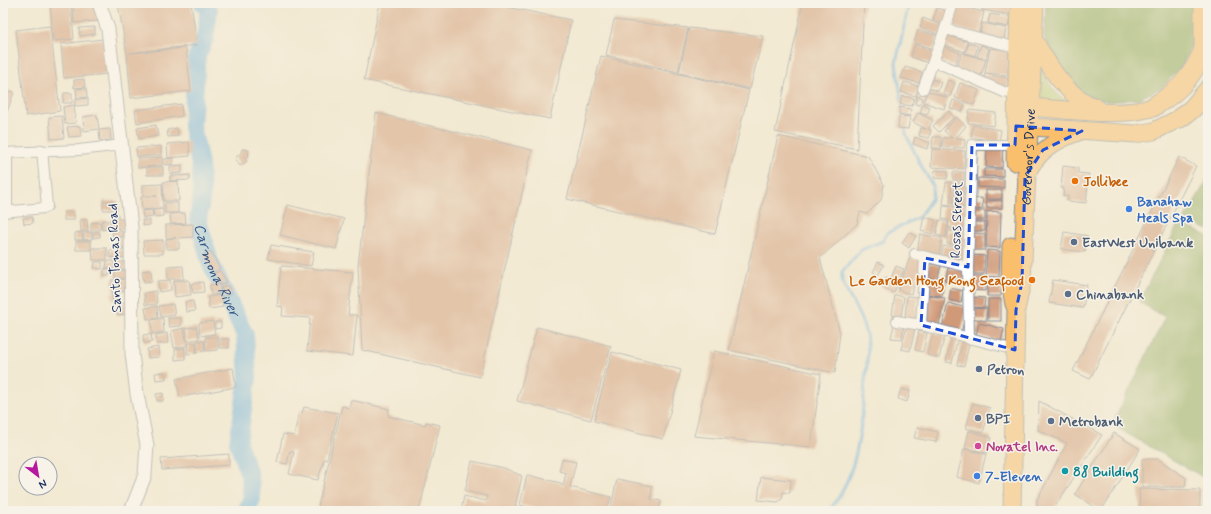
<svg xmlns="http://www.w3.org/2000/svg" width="1211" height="514" viewBox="0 0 1211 514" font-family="Mynerve,sans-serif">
  <rect width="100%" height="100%" fill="#f7f3e8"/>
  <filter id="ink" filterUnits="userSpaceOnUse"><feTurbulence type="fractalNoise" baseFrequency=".025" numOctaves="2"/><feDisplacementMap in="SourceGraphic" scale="8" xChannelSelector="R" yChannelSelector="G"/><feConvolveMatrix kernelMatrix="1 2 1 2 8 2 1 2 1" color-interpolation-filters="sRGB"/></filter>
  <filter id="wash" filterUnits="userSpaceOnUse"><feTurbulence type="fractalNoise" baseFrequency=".012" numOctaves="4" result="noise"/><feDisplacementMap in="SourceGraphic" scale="16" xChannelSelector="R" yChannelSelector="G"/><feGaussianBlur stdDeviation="0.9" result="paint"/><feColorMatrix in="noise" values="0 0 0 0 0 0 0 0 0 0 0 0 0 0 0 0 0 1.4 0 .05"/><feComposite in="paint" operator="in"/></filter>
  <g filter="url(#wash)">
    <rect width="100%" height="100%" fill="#f2e9d2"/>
    <polygon fill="#afc368" stroke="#657963" points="1036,62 1053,89 1069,105 1033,102"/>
    <g fill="#8ba95c" stroke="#536c5d">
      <polygon points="1046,3 1199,3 1199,11 1193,41 1183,65 1162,88 1138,99 1109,102 1085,96 1067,77 1057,63 1044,37"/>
      <polygon points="1208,179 1208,230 1184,219"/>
      <polygon points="1179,223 1208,236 1208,480 1112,425 1165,317 1139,302"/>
    </g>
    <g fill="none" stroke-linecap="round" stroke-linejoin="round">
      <g stroke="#6cb2e3" stroke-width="3">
        <polyline points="904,119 896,63 909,3"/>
        <path d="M 828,511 C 858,480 862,423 865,382 C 867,365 869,350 866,334 C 862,315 849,298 842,281 L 842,272 L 861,250 L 883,241 L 887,233 L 919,217 L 932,198 L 933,186 L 920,164 L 906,134 L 905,126"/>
      </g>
      <path stroke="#6cb2e3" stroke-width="18" id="s1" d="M 203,3 L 209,11 L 205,38 L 197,56 L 192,126 L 200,164 L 202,193 L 198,220 L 210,262 L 245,335 L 248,377 L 238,443 L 250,477 L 252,499 L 246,511"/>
    </g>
    <g id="blocks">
      <g fill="#d09978">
        <polygon points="50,3 71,3 74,39 53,41"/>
        <polygon points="127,3 191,3 197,45 130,53 186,48 191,91 131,98 127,54 118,4"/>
        <polygon points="380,3 487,3 571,20 550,119 364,80"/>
        <polygon points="803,3 864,3 857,149 775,132"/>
        <rect x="970" y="3" width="10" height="4"/>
        <polygon points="982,3 1010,5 1010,15 982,10"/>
        <polygon points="96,5 98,21 74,23 73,7"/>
        <polygon points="955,5 984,12 979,34 949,26"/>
        <polygon points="937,8 949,12 944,24 933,20"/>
        <polygon points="990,14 1010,17 1008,27 988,23"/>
        <polygon points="923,18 944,26 940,35 920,28"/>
        <polygon points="614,20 688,28 678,72 606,55"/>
        <polygon points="982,23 1006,28 1004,40 980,36"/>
        <polygon points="50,26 60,111 26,116 16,30"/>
        <polygon points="95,27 95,34 80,36 79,28"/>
        <polygon points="689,28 763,36 750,89 679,73"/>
        <polygon points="918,30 938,36 934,49 914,43"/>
        <polygon points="947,35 968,42 965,52 944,45"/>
        <polygon points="103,39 107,74 64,78 61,44"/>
        <polygon points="969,43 978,46 975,56 965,53"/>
        <polygon points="915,44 935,52 931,64 911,57"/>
        <polygon points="981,45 989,48 986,59 977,57"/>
        <polygon points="942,46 960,53 955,66 937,60"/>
        <polygon points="990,48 1009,50 1008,75 985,73"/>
        <polygon points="962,53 986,60 980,78 956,69"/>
        <polygon points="601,56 749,90 715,234 567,199"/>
        <polygon points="905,67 922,72 919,83 901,78"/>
        <polygon points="985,74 1008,78 1008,89 984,81"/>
        <polygon points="84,79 85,87 74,88 74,80"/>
        <polygon points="931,79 941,82 938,91 928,88"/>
        <polygon points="948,80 955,83 950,97 943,94"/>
        <polygon points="904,82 919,86 916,96 901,92"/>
        <polygon points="960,83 979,90 974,105 955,98"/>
        <polygon points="86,88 87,97 77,98 76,89"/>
        <polygon points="3,89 14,92 3,123"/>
        <polygon points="928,91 948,98 944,109 923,102"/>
        <polygon points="64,93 72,93 72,103 63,103"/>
        <polygon points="902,96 914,98 912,106 900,104"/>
        <polygon points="917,96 923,98 920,105 915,104"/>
        <polygon points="88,98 88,105 75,106 75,100"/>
        <polygon points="953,100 965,104 962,112 950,108"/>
        <polygon points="181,104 182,116 137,123 135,110"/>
        <polygon points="923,104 930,107 927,115 920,113"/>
        <polygon points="74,105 76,123 65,124 63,107"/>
        <polygon points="900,107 911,109 910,116 899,114"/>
        <polygon points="969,110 996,113 994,126 968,123"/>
        <polygon points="949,111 954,117 939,132 933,126"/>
        <polygon points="376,113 532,150 480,377 362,350 358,266"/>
        <polygon points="918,113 933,120 928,129 931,130 929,138 919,136 921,128 926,129 913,122"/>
        <polygon points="97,115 99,129 84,131 83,117"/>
        <polygon points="62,116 64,138 51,139 49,117"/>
        <polygon points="899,116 910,117 908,129 898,128"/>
        <polygon points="956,117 966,126 956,138 965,139 964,148 942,147 943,138 952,138 944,131"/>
        <polygon points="156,125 158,136 139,139 137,128"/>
        <polygon points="973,125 1001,130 999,142 971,137"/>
        <polygon points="80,126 81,136 69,137 67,127"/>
        <polygon points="177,128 178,136 168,137 167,130"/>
        <polygon points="110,129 111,140 100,141 99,130"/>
        <polygon points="778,136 868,156 884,185 881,200 867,214 860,212 857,224 820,258 840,333 835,373 729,350"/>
        <polygon points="915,137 930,143 927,149 913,144"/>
        <polygon points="933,137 941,137 941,148 932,148"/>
        <polygon points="189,142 190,156 168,158 167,144"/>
        <polygon points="161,146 161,155 137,157 136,148"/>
        <polygon points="987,147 1003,147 1002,168 986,167"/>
        <polygon points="242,149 249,150 248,158 244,157 247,161 240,166 235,158 241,153"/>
        <polygon points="932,149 965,151 964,169 931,167"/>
        <polygon points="162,157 163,165 138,168 138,159"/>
        <polygon points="1179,157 1196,166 1090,379 1073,371"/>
        <polygon points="173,158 173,164 165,165 165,159"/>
        <polygon points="182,165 182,173 170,174 170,166"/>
        <polygon points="1063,166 1078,168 1078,173 1089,174 1086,203 1067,201 1068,196 1063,196 1064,188 1061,188"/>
        <rect x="147" y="167" width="16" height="8"/>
        <polygon points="984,169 1003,169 1003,177 984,176"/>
        <polygon points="935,170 948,171 947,179 934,178"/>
        <rect x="953" y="172" width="11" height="8"/>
        <polygon points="190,175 190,180 170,181 170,176"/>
        <polygon points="978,178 1004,179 1004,188 978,187"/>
        <polygon points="178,181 179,201 164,201 163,182"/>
        <polygon points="946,182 952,182 950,205 943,204"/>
        <polygon points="955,182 965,182 964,193 954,192"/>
        <polygon points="162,184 163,208 142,210 141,197 157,196 143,196 143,185"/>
        <rect x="986" y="190" width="16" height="9"/>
        <polygon points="954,194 965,194 965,207 953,206"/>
        <polygon points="982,198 983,209 972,210 971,199"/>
        <polygon points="1002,200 1002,208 987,208 986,201"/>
        <polygon points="103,201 116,201 117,210 103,210"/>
        <rect x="165" y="203" width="13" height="10"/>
        <polygon points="288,205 344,219 336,249 280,235"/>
        <polygon points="943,206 967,208 966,230 948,228 949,220 942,219"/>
        <polygon points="163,209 163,216 154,217 153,210"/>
        <polygon points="152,210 153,217 143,218 142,211"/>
        <rect x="973" y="211" width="12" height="9"/>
        <polygon points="987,211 1001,212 1000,248 986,247"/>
        <rect x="64" y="212" width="10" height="8"/>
        <polygon points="185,213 186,223 171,224 170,214"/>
        <polygon points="113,214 118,214 118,219 126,219 126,228 111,229 110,220 113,220"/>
        <polygon points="32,217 33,223 24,224 23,218"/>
        <polygon points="924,217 936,220 932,234 921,231"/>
        <polygon points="87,219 88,231 81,231 80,220"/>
        <polygon points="107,220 107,229 102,230 101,221"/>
        <polygon points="142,220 150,220 150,225 143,226"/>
        <polygon points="939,220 948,222 946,237 936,235"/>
        <polygon points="100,222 100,230 91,230 91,223"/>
        <rect x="972" y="222" width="13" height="9"/>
        <polygon points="193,224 193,237 179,238 179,249 166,249 166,239 176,238 166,238 166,225"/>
        <polygon points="112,231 122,231 123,237 113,238"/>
        <polygon points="948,231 966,232 964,246 947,244"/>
        <polygon points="82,232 83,240 75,240 75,233"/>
        <polygon points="84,232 92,232 92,239 84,240"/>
        <polygon points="93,232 100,232 100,237 93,238"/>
        <polygon points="909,232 916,236 909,248 902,243"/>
        <polygon points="1064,232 1088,236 1085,252 1061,249"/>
        <polygon points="970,233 985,234 985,250 970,250"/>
        <polygon points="920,234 942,238 939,257 917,253"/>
        <rect x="118" y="240" width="7" height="8"/>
        <polygon points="163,240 163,254 144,254 143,241"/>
        <rect x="76" y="241" width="15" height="9"/>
        <polygon points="271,245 314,252 311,266 268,259"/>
        <polygon points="943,246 965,248 963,260 941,258"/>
        <polygon points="92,248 107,248 107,260 93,260"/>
        <polygon points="127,249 127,257 120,258 119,250"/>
        <polygon points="110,250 119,250 119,258 109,257"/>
        <polygon points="987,250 1000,251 999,277 986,276"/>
        <polygon points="211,251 220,269 213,273 204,254"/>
        <polygon points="972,255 985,256 984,274 971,274"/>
        <polygon points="910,257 923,261 911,294 898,290"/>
        <polygon points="107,261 114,261 114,268 106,268"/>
        <polygon points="95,262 102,262 102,269 94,268"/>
        <polygon points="116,262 126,262 126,269 115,269"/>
        <polygon points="878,262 884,265 878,275 873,272"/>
        <polygon points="929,263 941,266 937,280 925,277"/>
        <polygon points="183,266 184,279 168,279 167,267"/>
        <polygon points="281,266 353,272 348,315 357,315 353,356 307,351 310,318 282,316 283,307 277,306"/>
        <polygon points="896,266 904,269 899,281 891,278"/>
        <polygon points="948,268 966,271 963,284 945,281"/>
        <polygon points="104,269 110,269 109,276 104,276"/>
        <polygon points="115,270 127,271 127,278 115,278"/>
        <polygon points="151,270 152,281 144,282 142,271"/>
        <polygon points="220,271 227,282 221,285 214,274"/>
        <polygon points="972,276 985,276 985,291 972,290"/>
        <polygon points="886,277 898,282 894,293 882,288"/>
        <polygon points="128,279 128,291 112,291 112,280"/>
        <polygon points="170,280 171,290 159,292 158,281"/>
        <polygon points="189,280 191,295 175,297 174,281"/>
        <polygon points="928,280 944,283 942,296 925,294"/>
        <polygon points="988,280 1002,281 1001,296 987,296"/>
        <polygon points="1053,280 1087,285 1083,308 1049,303"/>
        <polygon points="203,282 204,292 193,293 191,284"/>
        <polygon points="220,284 221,294 211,295 210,285"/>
        <polygon points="227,285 232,293 226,296 221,288"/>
        <polygon points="951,288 963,291 961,303 949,300"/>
        <polygon points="156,291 157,304 145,305 144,293"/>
        <polygon points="119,292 119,300 112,300 111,293"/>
        <polygon points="222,295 223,307 209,309 208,297"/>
        <polygon points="895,295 904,297 901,317 892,315"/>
        <polygon points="928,295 945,298 939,325 922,321"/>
        <polygon points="907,296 918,297 916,319 905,318"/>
        <polygon points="971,297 985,298 984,308 971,307"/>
        <rect x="988" y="299" width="13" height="22"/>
        <polygon points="193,301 195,311 186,312 185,302"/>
        <polygon points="126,303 127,314 117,315 117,304"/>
        <polygon points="948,303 967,308 961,333 942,328"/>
        <polygon points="173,304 175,315 161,317 159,306"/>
        <polygon points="157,306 158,318 147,319 145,308"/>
        <polygon points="987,308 986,321 972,318 971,309"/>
        <polygon points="163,318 164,332 152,334 151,320"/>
        <polygon points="168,318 181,318 181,326 169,327"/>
        <polygon points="213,321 215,334 200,336 199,323"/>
        <polygon points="215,322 221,322 221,328 215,329"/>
        <polygon points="979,323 1004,329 1001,341 976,335"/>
        <polygon points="894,324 904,325 902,339 891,338"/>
        <polygon points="907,326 915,328 910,351 901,349"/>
        <polygon points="197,327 199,339 187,341 186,328"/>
        <polygon points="537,327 611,346 591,420 517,401"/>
        <polygon points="184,328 187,346 174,348 171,331"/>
        <polygon points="919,331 927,333 923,352 915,350"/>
        <polygon points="933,332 945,336 939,358 927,355"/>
        <polygon points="167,333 168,343 157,344 156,335"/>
        <polygon points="151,334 152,342 144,343 143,335"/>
        <polygon points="952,335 958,337 952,363 946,362"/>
        <polygon points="205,337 218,337 218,350 206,351"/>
        <rect x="220" y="339" width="9" height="9"/>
        <polygon points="963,339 970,340 964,366 957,365"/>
        <polygon points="197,341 204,341 205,351 197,352"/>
        <polygon points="188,343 196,343 197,353 187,354"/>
        <polygon points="158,347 159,357 148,358 147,349"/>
        <polygon points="185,348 185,359 175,360 175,349"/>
        <polygon points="714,351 821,374 811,447 694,436"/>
        <polygon points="612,352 681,370 663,439 594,421"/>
        <polygon points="233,368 236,387 180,397 176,379"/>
        <polygon points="165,372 166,379 156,380 155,373"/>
        <polygon points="901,389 910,391 907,402 898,399"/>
        <polygon points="163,393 163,401 157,401 156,394"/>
        <polygon points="351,400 389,409 388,416 425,425 426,422 440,425 419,511 317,511 342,406 349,408"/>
        <polygon points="1039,401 1102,435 1052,511 1037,511 1037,500 1067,443 1038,430"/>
        <polygon points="973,403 990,408 983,433 966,428"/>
        <polygon points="304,407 338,413 327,459 324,459 318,480 289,474 294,452 290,451 287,464 277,462 283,434 294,436 299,412 302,413"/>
        <polygon points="917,427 938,432 936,442 914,438"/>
        <polygon points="969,431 991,437 987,453 965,448"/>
        <polygon points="1114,433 1140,449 1101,511 1075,494"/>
        <polygon points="964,449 986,454 979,483 957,477"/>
        <polygon points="229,454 229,465 162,470 161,459"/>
        <polygon points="562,459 576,462 570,487 611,497 607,511 545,511 520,505 527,475 561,483 561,485 563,486 566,473 559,471"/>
        <polygon points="1142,459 1158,459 1186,478 1185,487 1142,487"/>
        <polygon points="472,461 504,468 522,476 515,507 529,511 461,511 464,496 486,501 487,496 465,491"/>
        <polygon points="761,477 791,480 790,493 783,492 782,499 778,502 758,500"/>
        <polygon points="617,479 652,486 651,499 661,501 659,511 610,511"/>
        <polygon points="1204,486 1208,488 1208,511 1204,511"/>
        <polygon points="1139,489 1200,490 1200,511 1140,511"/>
      </g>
    </g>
  </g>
  <g filter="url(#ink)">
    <use href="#blocks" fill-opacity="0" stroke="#868c98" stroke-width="1"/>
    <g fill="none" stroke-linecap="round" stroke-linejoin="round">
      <defs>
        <g id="minor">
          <polyline points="945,29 1018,48"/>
          <polyline points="934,61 1004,92 1017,94"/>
          <polyline points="923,89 945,29 953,3"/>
          <polyline points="3,153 79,150 122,145"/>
          <polyline points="7,153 7,210"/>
          <polyline points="3,212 44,208 47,206 42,150"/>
          <polyline points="915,254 968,267"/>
          <polyline points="897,321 921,325 1015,350"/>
          <polyline points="921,325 925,258"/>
          <polyline points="969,339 968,267 972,145 1015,145"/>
        </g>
        <polyline id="tertiary" points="99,3 108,29 131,227 132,354 137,394 147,445 145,475 131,511"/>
        <g id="trunk">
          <path d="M 1033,38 C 1049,66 1065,96 1097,108"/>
          <path d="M 1019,106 C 1054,108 1121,119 1153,107"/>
          <polyline points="1018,126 1136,134 1154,131 1180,118"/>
          <polyline points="1015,162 1019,3"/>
          <path d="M 1026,175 C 1036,152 1055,140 1078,132"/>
          <polyline points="1011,246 1010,282 1014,304"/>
          <path id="s2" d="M 1012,511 L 1016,310 L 1022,282 L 1035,3"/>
        </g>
        <g id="motorway">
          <polyline points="1204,3 1204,49"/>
          <path d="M 1153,107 C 1185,87 1193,75 1208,41"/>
          <polyline points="1180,118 1192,109 1208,90"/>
        </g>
      </defs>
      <use href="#minor" stroke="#868c98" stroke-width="12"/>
      <use href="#tertiary" stroke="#868c98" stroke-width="15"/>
      <use href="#trunk" stroke="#868c98" stroke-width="19"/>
      <use href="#motorway" stroke="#868c98" stroke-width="21"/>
      <use href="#minor" stroke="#fff" stroke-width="10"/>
      <use href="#tertiary" stroke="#fff" stroke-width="13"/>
      <use href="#trunk" stroke="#f9bf6d" stroke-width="17"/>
      <use href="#motorway" stroke="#f9bf6d" stroke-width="19"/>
    </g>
  </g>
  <path d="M0 0H1211V514H0ZM 1016,126 L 1082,131 L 1043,150 L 1025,177 L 1022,282 L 1016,310 L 1015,350 L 921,325 L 925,258 L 968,267 L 972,145 L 1015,145 Z" fill="#f2e9d2" fill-opacity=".55" fill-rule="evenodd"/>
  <path fill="none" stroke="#1d4ed8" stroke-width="3" stroke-dasharray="8 5" stroke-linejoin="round" d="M 1016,126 L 1082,131 L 1043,150 L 1025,177 L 1022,282 L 1016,310 L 1015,350 L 921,325 L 925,258 L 968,267 L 972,145 L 1015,145 Z"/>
  <g fill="#e8710a" stroke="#f7f3e8" stroke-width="1.5">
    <circle cx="1075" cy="181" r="4"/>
    <circle cx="1032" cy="280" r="4"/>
  </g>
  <g fill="#3f7fe0" stroke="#f7f3e8" stroke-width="1.5">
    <circle cx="1129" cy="209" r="4"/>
    <circle cx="977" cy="476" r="4"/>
  </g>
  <g fill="#5c6f8a" stroke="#f7f3e8" stroke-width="1.5">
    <circle cx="1074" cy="242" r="4"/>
    <circle cx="1068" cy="294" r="4"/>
    <circle cx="979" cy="369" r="4"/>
    <circle cx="978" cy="418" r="4"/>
    <circle cx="1051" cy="421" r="4"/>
  </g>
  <circle fill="#d1479c" stroke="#f7f3e8" stroke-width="1.5" cx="978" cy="446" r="4"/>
  <circle fill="#0f9aa8" stroke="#f7f3e8" stroke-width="1.5" cx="1065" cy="471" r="4"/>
  <g text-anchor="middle" stroke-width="3" stroke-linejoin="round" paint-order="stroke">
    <g font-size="14" fill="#1b2f5e" stroke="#f7f3e8">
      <text dy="5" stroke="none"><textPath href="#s2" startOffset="355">Governor's Drive</textPath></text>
      <text transform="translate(956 220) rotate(-88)" y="5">Rosas Street</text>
      <text transform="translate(114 258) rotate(-92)" y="5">Santo Tomas Road</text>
    </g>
    <g font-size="14" font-weight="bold" fill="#c56008" stroke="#f7f3e8" text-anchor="start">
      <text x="1083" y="186">Jollibee</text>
      <text x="1024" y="285" text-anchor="end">Le Garden Hong Kong Seafood</text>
    </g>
    <g font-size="14" font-weight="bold" fill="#366cbe" stroke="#f7f3e8" text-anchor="start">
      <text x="1137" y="206">Banahaw<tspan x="1137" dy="16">Heals Spa</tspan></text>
      <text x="985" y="481">7-Eleven</text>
    </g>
    <g font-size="14" font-weight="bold" fill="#4e5e75" stroke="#f7f3e8" text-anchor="start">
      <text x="1082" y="247">EastWest Unibank</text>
      <text x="1076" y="299">Chinabank</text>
      <text x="987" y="374">Petron</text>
      <text x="986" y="423">BPI</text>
      <text x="1059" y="426">Metrobank</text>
    </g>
    <g font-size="14" font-weight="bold" fill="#b23c85" stroke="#f7f3e8" text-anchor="start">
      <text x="986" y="451">Novatel Inc.</text>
    </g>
    <g font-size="14" font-weight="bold" fill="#0d838f" stroke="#f7f3e8" text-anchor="start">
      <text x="1073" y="476">88 Building</text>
    </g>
    <g font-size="15" font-style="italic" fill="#335686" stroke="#f7f3e8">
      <text dy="5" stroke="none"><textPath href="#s1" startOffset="276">Carmona River</textPath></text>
    </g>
  </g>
  <rect width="1211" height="514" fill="none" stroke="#f7f3e8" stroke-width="16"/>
  <g transform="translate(38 476) rotate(149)"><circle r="19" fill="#f7f3e8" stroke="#9fa5b1"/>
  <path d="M0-3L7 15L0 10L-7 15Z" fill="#b5179e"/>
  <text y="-6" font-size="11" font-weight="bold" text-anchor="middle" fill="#1b2f5e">N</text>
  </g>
</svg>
